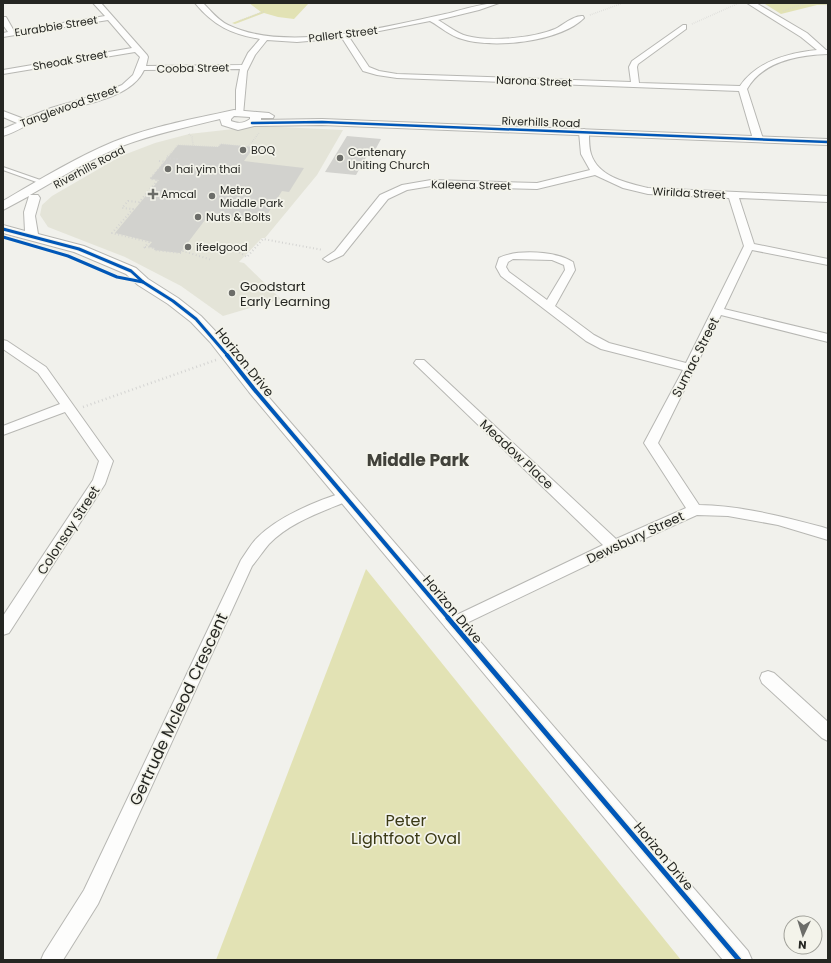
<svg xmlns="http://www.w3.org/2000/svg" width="831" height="963" viewBox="0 0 831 963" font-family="Poppins,sans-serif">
  <rect width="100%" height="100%" fill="#f1f1ec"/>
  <polygon fill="#e4e4d8" points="260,126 343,130 317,175 265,238 262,238 239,262 244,263 281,299 223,316 181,286 125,257 48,227 40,215 42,205 52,196 121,156 155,143 189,134"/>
  <g fill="#e2e2b4">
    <polygon points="249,3 309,3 294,19 278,17 264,13 235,24 232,23 261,12"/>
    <polygon points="772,3 828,3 828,5 817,5 781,14 765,4"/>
    <polygon points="366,569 681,960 216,960"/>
  </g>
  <g fill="#d2d2ce">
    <polygon points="347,136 381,139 373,154 368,154 356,175 325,172"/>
    <polygon points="221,144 254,147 244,161 304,168 289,192 282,191 265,218 255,221 208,216 180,253 154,250 155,248 148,247 152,242 115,233 159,180 150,179 178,145 218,147"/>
  </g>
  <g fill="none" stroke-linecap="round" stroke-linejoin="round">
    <defs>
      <polygon id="service" points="3,167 46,182 46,183 42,184 3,170"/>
      <g id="minor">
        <path d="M 93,3 L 101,3 L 147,55 L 148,57 L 146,66 L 242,65 L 248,53 L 260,39 C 232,34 214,26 195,3 L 203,3 C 211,11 218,20 228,25 C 286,53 385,27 445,14 C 463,10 481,3 499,3 L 479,10 L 438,20 C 447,25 456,33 467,36 C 490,42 534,38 555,29 C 563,25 574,15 583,16 L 584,18 C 560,42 493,49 462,39 C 450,36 441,27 430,21 L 349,37 L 369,67 L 379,71 L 397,74 L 631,82 L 629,67 L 632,61 L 683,25 L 686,25 L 686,29 L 638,64 L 637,67 L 639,83 L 740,86 C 757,61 788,53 817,50 L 801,37 L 747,3 L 756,3 L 807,33 L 826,50 L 828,50 L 828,54 C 798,55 763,61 747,89 L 763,139 L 758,142 L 753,139 L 739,91 L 397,78 L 377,75 L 363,71 L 342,38 L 297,42 L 267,40 L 255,55 L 247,71 L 243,115 L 240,116 L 236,113 L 236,90 L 240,69 L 144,70 C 130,101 74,105 45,116 C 31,122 17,132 3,136 L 3,129 L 17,123 L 3,117 L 3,111 L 24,119 L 51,108 L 103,93 L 122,85 L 133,75 L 140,57 L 135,52 L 3,74 L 3,70 L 132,48 L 108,20 L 3,37 L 3,33 L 8,32 L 3,25 L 3,17 L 6,17 L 14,31 L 105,16 Z"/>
        <path d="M 584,129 L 589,132 C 589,139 589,148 591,154 C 598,177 627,183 648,188 L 828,196 L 828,202 L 739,198 L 754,244 L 828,259 L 828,265 L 752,250 L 724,309 L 828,334 L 828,342 L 721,315 L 658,443 L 699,505 C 742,506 781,516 822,527 L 828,529 L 828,540 L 778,525 L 728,516 L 697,515 L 619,550 L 452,630 L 446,628 L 444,624 L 446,620 L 603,545 L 414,363 L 416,360 L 424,360 L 616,539 L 686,508 L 644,443 L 683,370 L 601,349 L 586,341 L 501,276 L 496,267 L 499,258 C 517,249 556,251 573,262 L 575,270 L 555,306 L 594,335 L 609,343 L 686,363 L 744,246 L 729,198 L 648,194 L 623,188 L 595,175 L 537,189 L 431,186 L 407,190 L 388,199 L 343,255 L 328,262 L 323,259 L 335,251 L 380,195 L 402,185 L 431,180 L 537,183 L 590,170 L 581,154 L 579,132 ZM 513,259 L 552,260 L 564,265 L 565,270 L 547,300 L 509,272 L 506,267 L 508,262 Z"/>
        <polygon points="3,340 7,341 46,367 113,461 105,484 9,633 3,635 3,616 93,480 99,461 65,412 3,435 3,426 60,404 38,373 3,349"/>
        <path d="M 345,492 L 350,494 L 352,497 L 350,500 C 322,512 290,522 269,544 C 263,551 258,559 252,566 L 98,904 L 63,960 L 41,960 L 44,953 L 84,890 L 241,560 C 246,553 251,544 257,538 C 277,517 318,500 345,492 Z"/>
        <polygon points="768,671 774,673 828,722 828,741 822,738 762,683 760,678 762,673"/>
      </g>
      <path id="tertiary" d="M 234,110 L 269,113 L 274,116 L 273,118 L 261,118 L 261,120 L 322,119 L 828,139 L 828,145 L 322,125 L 254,126 L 238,130 L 222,125 L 220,119 C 187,127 154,134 122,146 C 90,159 60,178 30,195 L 38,195 L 40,198 L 35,216 L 38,234 L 84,246 L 136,268 L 148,279 L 178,298 L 201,316 L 220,336 L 259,386 L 748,951 L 752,960 L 723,960 L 249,392 L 210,342 L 191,322 L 168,304 L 138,285 L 126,274 L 74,252 L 3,233 L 3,225 L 25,231 L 24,212 L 29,196 L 3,210 L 3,201 C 39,180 75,158 113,142 C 152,126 194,119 234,110 ZM 234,116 L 250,117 L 250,119 C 245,123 238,124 231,121 L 231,119 Z"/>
    </defs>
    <use href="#service" stroke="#b7b7b3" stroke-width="2"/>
    <use href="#minor" stroke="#b7b7b3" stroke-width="2"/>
    <use href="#tertiary" stroke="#b7b7b3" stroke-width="2"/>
    <g stroke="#d4d4d2" stroke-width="1.5" stroke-dasharray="0.5 1.5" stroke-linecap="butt">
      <polyline points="816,3 828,5"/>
      <polyline points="783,11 806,3"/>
      <polyline points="590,15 623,3"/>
      <polyline points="239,21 265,11"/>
      <polyline points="692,24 739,3"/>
      <polyline points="189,134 192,137 193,145"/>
      <polyline points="169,155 178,145 218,147 221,144 248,147 259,133"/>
    </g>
    <g stroke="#d4d4d2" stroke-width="2" stroke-dasharray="1 2.5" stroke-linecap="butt">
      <polyline points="159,161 174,163"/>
      <polyline points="145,247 155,248 154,250 182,253 183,251 212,260"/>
      <polyline points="144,248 149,242 112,233 133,209 122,208 128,201 139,202 158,180 150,179 163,164 172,165 177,159 166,158 170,154"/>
      <polyline points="233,249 247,257 263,239 323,250"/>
    </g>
    <polyline stroke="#d4d4d2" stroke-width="2.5" stroke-dasharray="1 3" stroke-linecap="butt" points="83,407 216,360"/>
    <use href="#service" fill="#fdfdfc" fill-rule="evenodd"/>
    <use href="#minor" fill="#fdfdfc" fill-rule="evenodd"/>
    <use href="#tertiary" fill="#fdfdfc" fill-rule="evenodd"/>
    <defs>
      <polyline id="cycleway-far3" points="252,123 322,122 828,142"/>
      <g id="cycleway-far2">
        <polyline points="3,229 79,249 131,271 143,282 173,301 196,319 228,356"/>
        <polyline points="3,237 68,256 117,277 143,282"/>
      </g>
      <polyline id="cycleway-far1" points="227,355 254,389 449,619"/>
      <polyline id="cycleway" points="448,618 739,960"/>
    </defs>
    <use href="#cycleway-far3" stroke="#f3f3ea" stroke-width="4"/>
    <use href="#cycleway-far2" stroke="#f3f3ea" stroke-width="5"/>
    <use href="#cycleway-far1" stroke="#f3f3ea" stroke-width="6"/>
    <use href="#cycleway" stroke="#f3f3ea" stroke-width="8"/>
    <use href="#cycleway-far3" stroke="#0057b8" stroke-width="2.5"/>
    <use href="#cycleway-far2" stroke="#0057b8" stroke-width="3"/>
    <use href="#cycleway-far1" stroke="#0057b8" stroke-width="4"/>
    <use href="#cycleway" stroke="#0057b8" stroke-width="5"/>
  </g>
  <g fill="#6c6d69" stroke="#f3f3ea" stroke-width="1.5">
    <circle cx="243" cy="150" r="4"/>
    <circle cx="340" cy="158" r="4"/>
    <circle cx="168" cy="169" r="4"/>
    <path d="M151 188h4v4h4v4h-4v4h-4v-4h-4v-4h4z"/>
    <circle cx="212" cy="196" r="4"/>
    <circle cx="198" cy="217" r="4"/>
    <circle cx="188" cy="247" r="4"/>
    <circle cx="232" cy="293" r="4"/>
  </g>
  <g text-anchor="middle" stroke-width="3.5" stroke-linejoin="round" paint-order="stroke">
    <g font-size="11" fill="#252622" stroke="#f3f3ea">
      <text transform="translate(56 26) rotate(-9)" y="4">Eurabbie Street</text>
      <text transform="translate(343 34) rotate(-7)" y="4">Pallert Street</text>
      <text transform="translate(70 60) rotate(-10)" y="4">Sheoak Street</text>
      <text transform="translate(193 68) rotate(-1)" y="4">Cooba Street</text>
      <text transform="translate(534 81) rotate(2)" y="4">Narona Street</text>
      <text transform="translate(69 106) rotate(-20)" y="4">Tanglewood Street</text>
      <text transform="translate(541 122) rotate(2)" y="4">Riverhills Road</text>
      <text transform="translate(89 167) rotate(-28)" y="4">Riverhills Road</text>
      <text transform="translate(471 185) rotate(1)" y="4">Kaleena Street</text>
      <text transform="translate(689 193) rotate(3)" y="4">Wirilda Street</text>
    </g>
    <g font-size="11" fill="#252622" stroke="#f3f3ea" text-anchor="start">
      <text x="251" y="154">BOQ</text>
      <text x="348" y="156">Centenary<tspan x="348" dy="13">Uniting Church</tspan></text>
      <text x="176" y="173">hai yim thai</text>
      <text x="220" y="194">Metro<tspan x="220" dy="13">Middle Park</tspan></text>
      <text x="161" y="198">Amcal</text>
      <text x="206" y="221">Nuts &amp; Bolts</text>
      <text x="196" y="251">ifeelgood</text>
    </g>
    <g font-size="13" fill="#252622" stroke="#f3f3ea" text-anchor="start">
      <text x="240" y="291">Goodstart<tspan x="240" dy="15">Early Learning</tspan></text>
    </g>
    <g font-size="13" fill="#252622" stroke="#f3f3ea">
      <text transform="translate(695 357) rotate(-63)" y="5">Sumac Street</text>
      <text transform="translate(245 362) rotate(51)" y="5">Horizon Drive</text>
      <text transform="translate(517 454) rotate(43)" y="5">Meadow Place</text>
      <text transform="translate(68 530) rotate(-57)" y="5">Colonsay Street</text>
      <text transform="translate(635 537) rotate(-25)" y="5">Dewsbury Street</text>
      <text transform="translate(453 609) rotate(50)" y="5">Horizon Drive</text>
      <text transform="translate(664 856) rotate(50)" y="5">Horizon Drive</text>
    </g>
    <g font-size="16" fill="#252622" stroke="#f3f3ea">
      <text transform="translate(178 709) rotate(-65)" y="6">Gertrude Mcleod Crescent</text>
    </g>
    <g font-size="16" fill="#3a3915" stroke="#f3f3ea">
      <text x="406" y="826">Peter<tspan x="406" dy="18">Lightfoot Oval</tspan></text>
    </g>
    <g font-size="17" font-weight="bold" fill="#41413a" stroke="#f3f3ea">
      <text x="418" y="466">Middle Park</text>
    </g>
  </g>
  <rect width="831" height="963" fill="none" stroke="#252622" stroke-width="8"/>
  <g transform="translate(803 935) rotate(184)"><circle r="19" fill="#f3f3ea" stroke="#a1a19a"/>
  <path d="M0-3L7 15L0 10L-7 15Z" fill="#6c6d69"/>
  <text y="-6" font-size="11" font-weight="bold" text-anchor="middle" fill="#252622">N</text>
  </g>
</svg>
